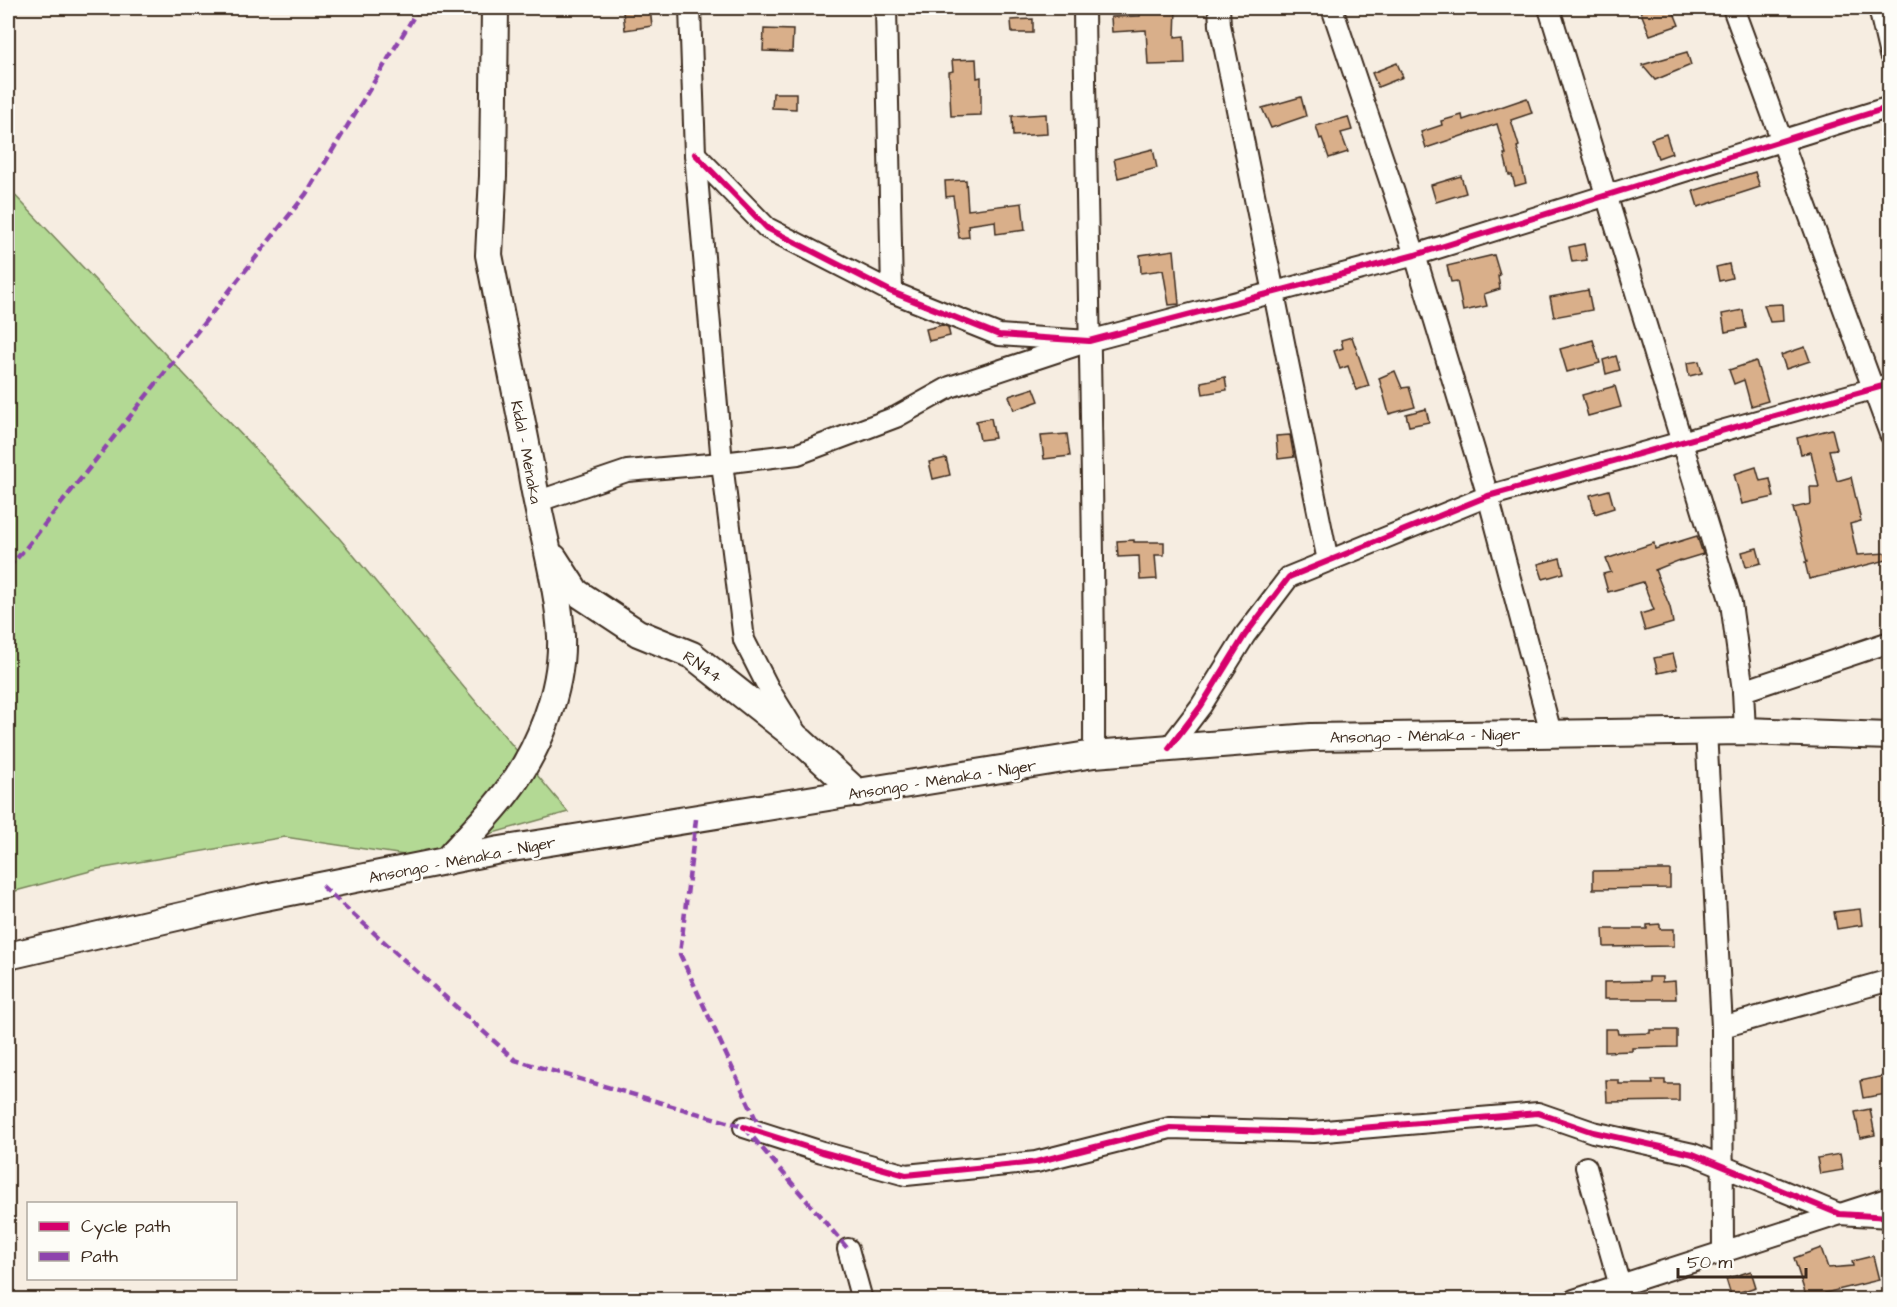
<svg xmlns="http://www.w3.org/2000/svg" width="1897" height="1307" viewBox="0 0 1897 1307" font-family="'Architects Daughter',sans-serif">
  <rect width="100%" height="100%" fill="#f6ede1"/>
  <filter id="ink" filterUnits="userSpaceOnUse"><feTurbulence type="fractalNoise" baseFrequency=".0167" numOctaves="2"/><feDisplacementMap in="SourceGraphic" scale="12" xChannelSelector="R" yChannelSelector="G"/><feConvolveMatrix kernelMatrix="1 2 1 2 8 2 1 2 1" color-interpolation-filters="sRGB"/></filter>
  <g filter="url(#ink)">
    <polygon fill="#b3d994" stroke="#778259" stroke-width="1.5" points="8,188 340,539 568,812 411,856 285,837 98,869 8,893"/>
    <g fill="#d9af8a" stroke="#3b2a1e" stroke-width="1.5">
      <polygon points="650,8 652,26 625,30 623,12"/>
      <polygon points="1140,8 1176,8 1175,37 1184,36 1185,64 1148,65 1146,30 1112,32 1111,17 1140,16"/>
      <polygon points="1639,8 1672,8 1679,25 1650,35"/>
      <polygon points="1033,19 1033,33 1012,33 1011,20"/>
      <polygon points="764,29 793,30 792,52 763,51"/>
      <polygon points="1687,52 1691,65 1655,80 1642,65"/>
      <polygon points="976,59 977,78 981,77 981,115 951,116 949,72 953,71 952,60"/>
      <polygon points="1397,63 1403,77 1378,87 1372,73"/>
      <polygon points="773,93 796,93 796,109 772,108"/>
      <polygon points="1301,97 1306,116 1271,128 1262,108"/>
      <polygon points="1527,98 1532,113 1511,120 1519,146 1517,147 1526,183 1515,186 1512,175 1509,175 1504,154 1506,154 1497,124 1426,148 1421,132 1442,125 1441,121 1462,115 1463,120"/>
      <polygon points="1046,114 1047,134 1013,136 1012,116"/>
      <polygon points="1348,117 1352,130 1341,133 1348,152 1329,158 1322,138 1320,139 1316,126"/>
      <polygon points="1666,134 1672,153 1658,158 1651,139"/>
      <polygon points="1153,149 1157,168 1118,178 1114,159"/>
      <polygon points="1755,172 1760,187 1698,207 1693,191"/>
      <polygon points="1461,176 1466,193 1436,202 1431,185"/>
      <polygon points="966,180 968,210 1022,203 1025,230 996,234 995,221 968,225 969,237 959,238 953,196 946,197 945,181"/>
      <polygon points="1584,244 1587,260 1572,262 1569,247"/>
      <polygon points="1174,250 1179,304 1169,305 1163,270 1141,273 1140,255"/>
      <polygon points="1494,255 1500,275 1498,276 1500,289 1484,294 1487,306 1463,311 1457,281 1451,282 1447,266"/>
      <polygon points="1729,264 1732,278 1719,281 1716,267"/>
      <polygon points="1588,290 1592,310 1554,317 1550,297"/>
      <polygon points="1782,304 1783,321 1770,322 1764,305"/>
      <polygon points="1743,310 1746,328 1725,332 1722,314"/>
      <polygon points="942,325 948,327 950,336 929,341 926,329"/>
      <polygon points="1352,337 1369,386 1356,390 1348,366 1340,369 1334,351 1343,348 1341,340"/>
      <polygon points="1593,340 1600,363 1567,372 1560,349"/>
      <polygon points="1805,347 1810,361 1786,369 1781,355"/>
      <polygon points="1616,356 1620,370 1606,374 1603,360"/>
      <polygon points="1699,361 1702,373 1689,376 1687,363"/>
      <polygon points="1756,361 1768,401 1751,406 1744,380 1734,384 1729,370"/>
      <polygon points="1395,371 1402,388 1409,387 1415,407 1389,414 1379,378"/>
      <polygon points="1225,377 1227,390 1203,394 1201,382"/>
      <polygon points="1615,386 1621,407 1588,416 1582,395"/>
      <polygon points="1034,388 1039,401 1014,410 1009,396"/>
      <polygon points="1426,409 1429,422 1409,426 1406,414"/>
      <polygon points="991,418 995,438 980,440 976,421"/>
      <polygon points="1832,429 1837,449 1829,450 1837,481 1851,477 1861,521 1850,524 1857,555 1886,553 1887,560 1809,579 1805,562 1807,562 1793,508 1811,504 1810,487 1819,487 1811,452 1801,454 1797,438"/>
      <polygon points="1067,434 1070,456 1044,459 1041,436"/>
      <polygon points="1290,435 1294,457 1278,459 1276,436"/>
      <polygon points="946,458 950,475 933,479 929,462"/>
      <polygon points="1756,467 1760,481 1770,479 1774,497 1742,504 1734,474"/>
      <polygon points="1609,490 1614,508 1595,514 1590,495"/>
      <polygon points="1697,536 1703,554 1680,561 1680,560 1655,570 1670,607 1673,623 1645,631 1640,614 1654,610 1643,582 1608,592 1603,574 1611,572 1606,559 1654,543 1655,549"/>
      <polygon points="1134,540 1134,542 1164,542 1164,555 1155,555 1157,579 1140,580 1139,556 1118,557 1117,541"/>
      <polygon points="1757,548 1761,563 1746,567 1742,552"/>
      <polygon points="1560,558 1564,573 1543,579 1538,564"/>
      <polygon points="1673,654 1677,669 1658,673 1654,658"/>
      <polygon points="1656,870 1670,870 1670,888 1593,889 1593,871"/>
      <polygon points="1860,909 1862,925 1837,929 1834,912"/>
      <polygon points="1660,924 1660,929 1674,929 1674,946 1604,947 1603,929 1647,929 1647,925"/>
      <polygon points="1649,977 1662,977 1662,982 1675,981 1676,999 1604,999 1604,982 1649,981"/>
      <polygon points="1605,1029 1617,1029 1618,1034 1650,1033 1650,1030 1677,1030 1677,1047 1632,1048 1632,1051 1605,1052"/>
      <polygon points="1884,1076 1887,1094 1863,1098 1860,1081"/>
      <polygon points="1606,1080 1619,1080 1619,1084 1653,1084 1652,1080 1665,1080 1665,1084 1679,1084 1679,1101 1607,1102"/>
      <polygon points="1870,1109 1875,1135 1860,1138 1855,1112"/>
      <polygon points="1840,1154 1843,1170 1820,1174 1817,1158"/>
      <polygon points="1821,1248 1828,1268 1853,1266 1852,1261 1873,1256 1879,1280 1825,1293 1826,1295 1814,1299 1807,1299 1794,1258"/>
      <polygon points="1751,1271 1756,1287 1731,1295 1726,1279"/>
    </g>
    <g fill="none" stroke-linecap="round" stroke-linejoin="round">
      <defs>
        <g id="minor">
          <polyline points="690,8 695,154 722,463 744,640 770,691 796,733"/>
          <polyline points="886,8 892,292"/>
          <path d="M 1084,8 C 1087,256 1095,505 1094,754"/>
          <polyline points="1219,8 1220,25 1328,561"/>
          <polyline points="1332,8 1415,255 1488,496 1551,733"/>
          <polyline points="1549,8 1731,603 1743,691 1745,731"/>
          <polyline points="1733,8 1890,434"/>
          <polyline points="1879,8 1890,55"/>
          <polyline points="695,154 767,228 892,292 999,335 1089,341 1415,255 1890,107"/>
          <polyline points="536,502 627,471 722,463 798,454 896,417 950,387 1077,345"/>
          <polyline points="1743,691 1890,642"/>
          <polyline points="1706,731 1722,1027 1723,1252"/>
          <polyline points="1169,748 1201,706 1245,635 1289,577 1488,496 1890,384"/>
          <polyline points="1722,1027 1890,980"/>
          <polyline points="744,1127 822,1152 906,1175 1036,1162 1170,1128 1313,1132 1538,1113 1593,1132 1693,1154 1839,1214 1890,1217"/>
          <polyline points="1586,1167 1624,1300"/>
          <polyline points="848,1249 862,1300"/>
          <polyline points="1574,1300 1890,1198"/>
        </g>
        <g id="major">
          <polyline points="554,558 576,592 638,633 692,655 802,742 858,793"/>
          <path d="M 446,861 C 466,838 488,817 506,793 C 539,751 563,689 561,636 C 558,579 539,524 531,469 L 489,255 L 493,176 L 495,8"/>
          <polyline points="8,956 255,899 500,850 1094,754 1311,737 1745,731 1890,736"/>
        </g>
      </defs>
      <use href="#minor" stroke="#3b2a1e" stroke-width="24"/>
      <use href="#major" stroke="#3b2a1e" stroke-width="30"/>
      <use href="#minor" stroke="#fdfcf7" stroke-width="20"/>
      <use href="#major" stroke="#fdfcf7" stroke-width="26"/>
      <g stroke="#8e44ad" stroke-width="4.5" stroke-dasharray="9 4.5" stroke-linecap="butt">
        <polyline points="8,568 26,548 306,194 419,8"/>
        <polyline points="696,819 680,954 763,1135"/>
        <polyline points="322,886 515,1060 744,1127 848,1249"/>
      </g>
      <defs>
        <g id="cycleway">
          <polyline points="695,154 767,228 892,292 999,335 1089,341 1415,255 1890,107"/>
          <polyline points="1169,748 1201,706 1245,635 1289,577 1488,496 1890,384"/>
          <polyline points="744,1127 822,1152 906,1175 1036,1162 1170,1128 1313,1132 1538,1113 1593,1132 1693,1154 1839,1214 1890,1217"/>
        </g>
      </defs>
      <use href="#cycleway" stroke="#fdfcf7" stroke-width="10"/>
      <use href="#cycleway" stroke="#d6006c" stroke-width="6"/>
    </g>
  </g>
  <g text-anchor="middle" stroke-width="5" stroke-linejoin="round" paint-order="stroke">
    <g font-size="16" fill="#3b2a1e" stroke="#fdfcf7">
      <text transform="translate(527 452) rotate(79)" y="6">Kidal - Ménaka</text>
      <text transform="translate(703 666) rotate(34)" y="6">RN44</text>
      <text transform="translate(1425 735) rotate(-1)" y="6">Ansongo - Ménaka - Niger</text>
      <text transform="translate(942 779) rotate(-9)" y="6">Ansongo - Ménaka - Niger</text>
      <text transform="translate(462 859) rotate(-11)" y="6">Ansongo - Ménaka - Niger</text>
    </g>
  </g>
  <rect width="1897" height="1307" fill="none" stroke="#fdfcf7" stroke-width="30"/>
  <rect x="15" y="15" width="1867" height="1277" fill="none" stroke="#3b2a1e" stroke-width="2" filter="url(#ink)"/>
  <rect x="27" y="1202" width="210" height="78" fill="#fdfcf7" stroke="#afa8a0" stroke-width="1.5"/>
  <rect x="39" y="1222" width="30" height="9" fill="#d6006c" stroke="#afa8a0" stroke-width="1.5"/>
  <text x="81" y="1232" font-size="18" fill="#3b2a1e">Cycle path</text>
  <rect x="39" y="1252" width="30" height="9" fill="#8e44ad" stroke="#afa8a0" stroke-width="1.5"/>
  <text x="81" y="1262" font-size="18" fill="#3b2a1e">Path</text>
  <path d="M1678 1268v9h128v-9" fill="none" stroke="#3b2a1e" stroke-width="3"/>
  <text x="1687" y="1268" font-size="18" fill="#3b2a1e" stroke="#fdfcf7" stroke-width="4.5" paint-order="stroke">50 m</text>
</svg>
